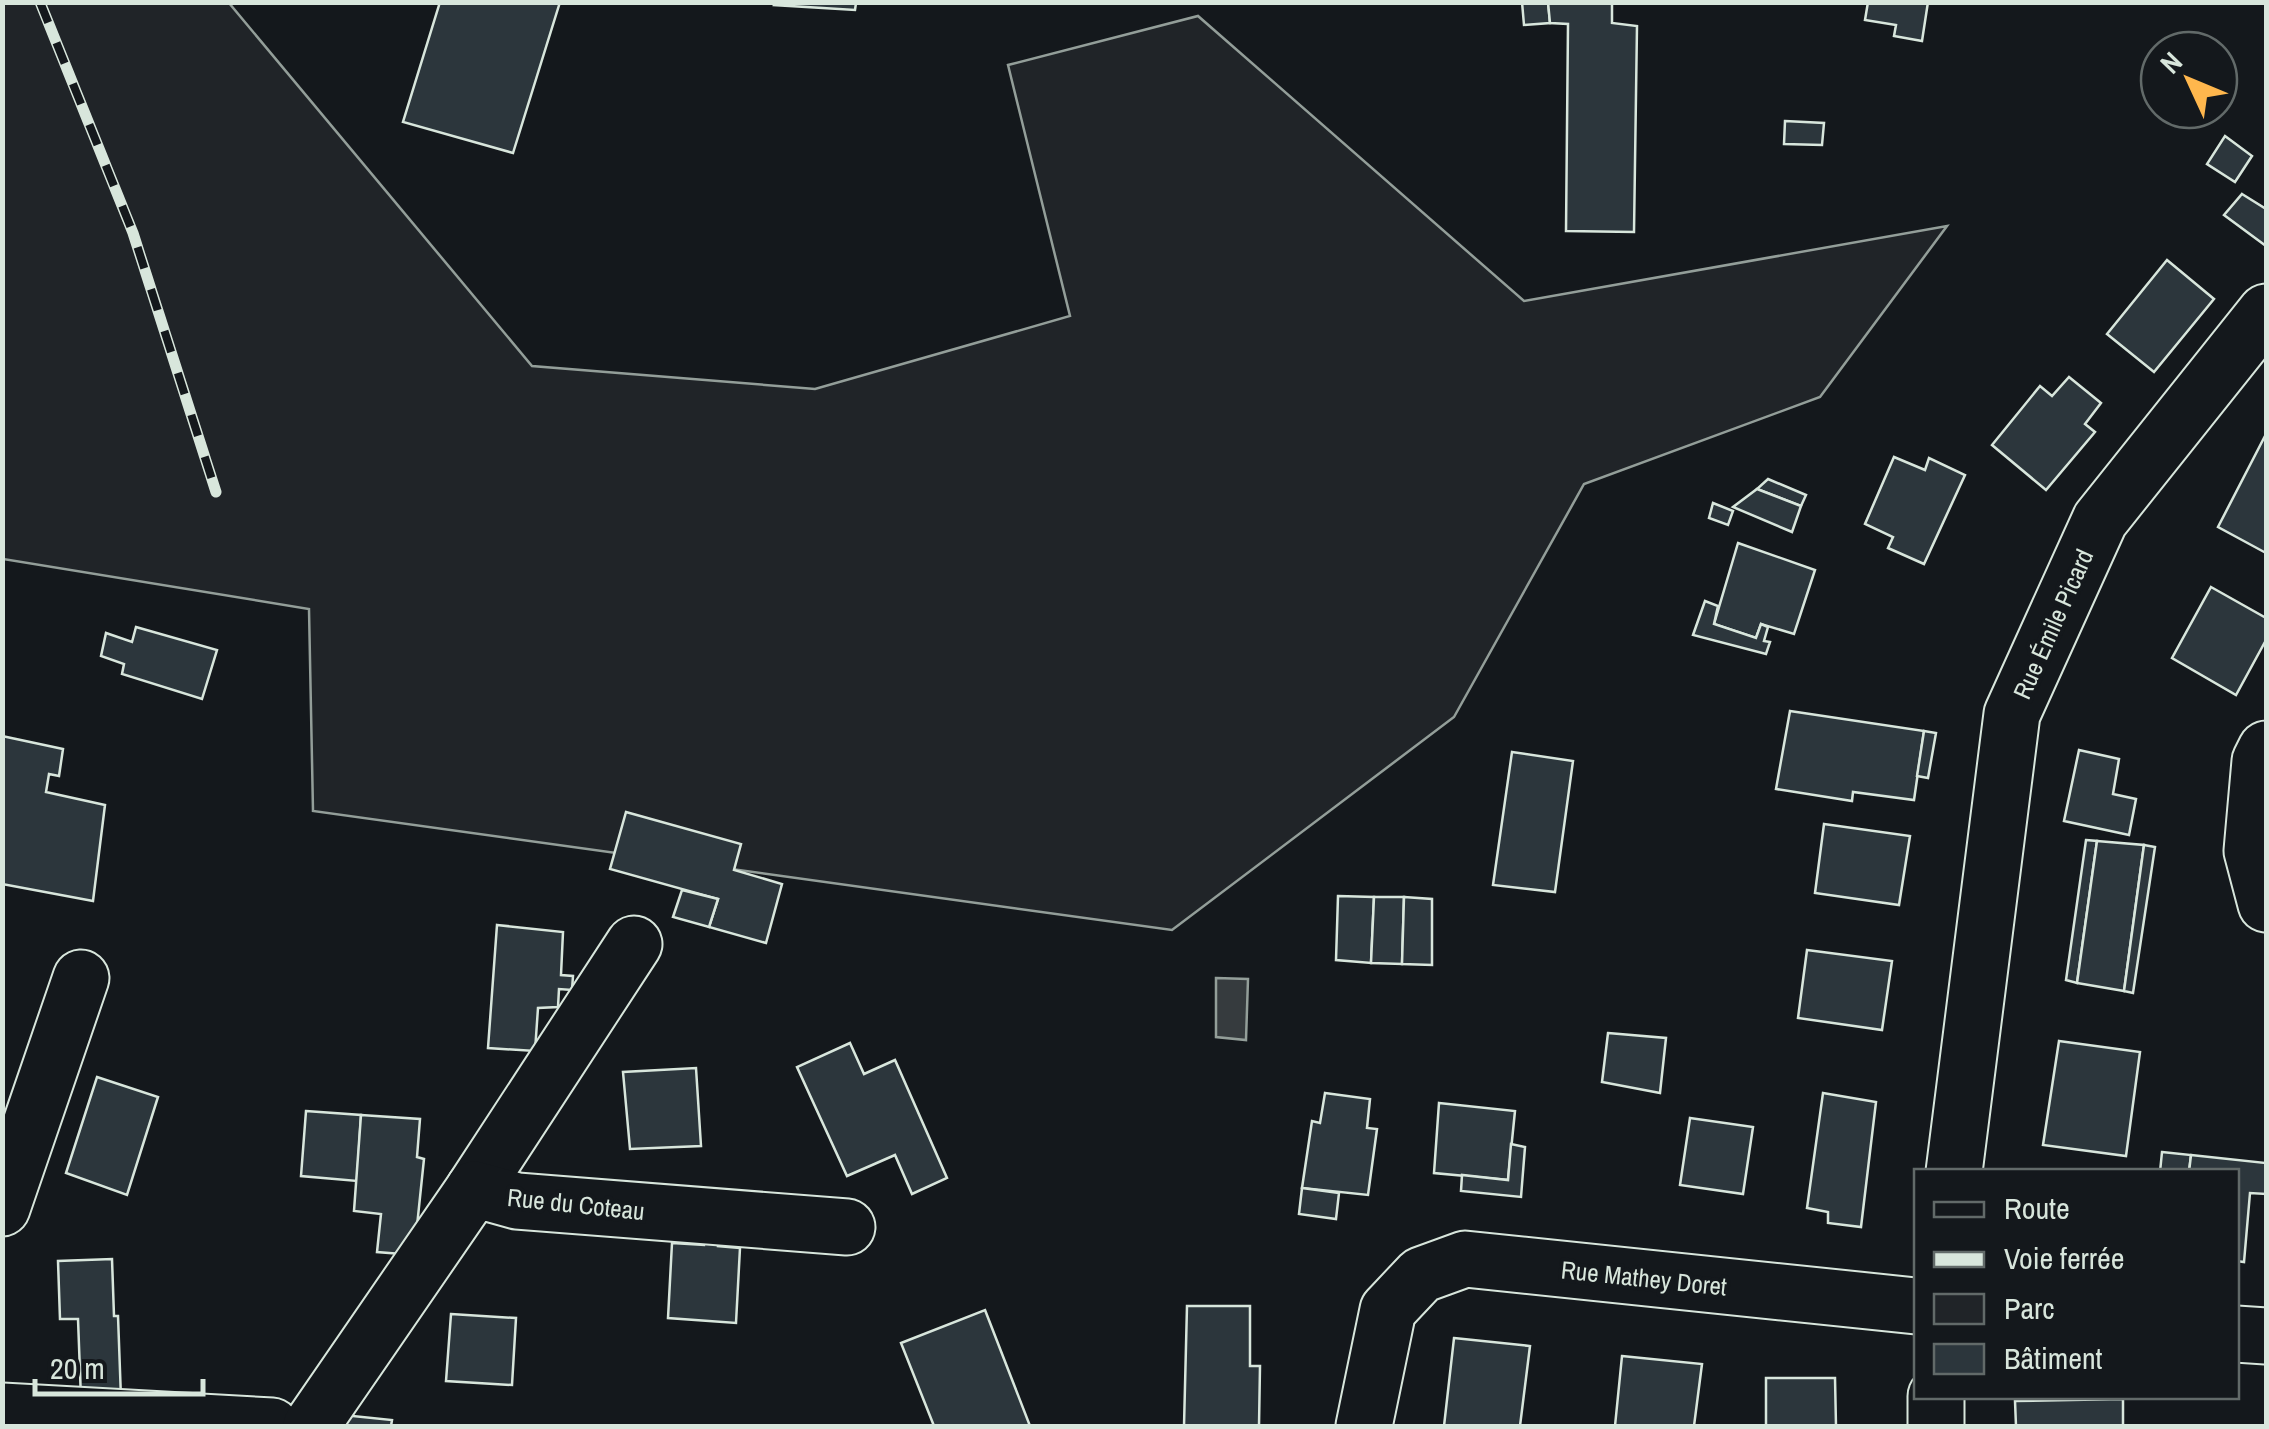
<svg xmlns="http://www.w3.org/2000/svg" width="2269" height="1429" viewBox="0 0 2269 1429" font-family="'Archivo Narrow',sans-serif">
  <rect width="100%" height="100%" fill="#14181c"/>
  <polygon fill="#202428" stroke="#939e99" stroke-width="2.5" points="2,3 229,3 532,366 815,389 1070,316 1008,65 1198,16 1524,301 1947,226 1820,397 1584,484 1454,717 1172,930 313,811 309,609 3,559"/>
  <polygon fill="#363b3e" stroke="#939e99" stroke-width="2.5" points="1216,978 1248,979 1246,1040 1216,1037"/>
  <g fill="#2c363c" stroke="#d8e6dc" stroke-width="2.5">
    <polygon points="440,2 560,2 513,153 403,122"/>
    <polygon points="775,2 875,2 856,3 855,10 774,5"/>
    <polygon points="1522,2 1548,2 1550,23 1524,25"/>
    <polygon points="1548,2 1612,2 1612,23 1637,26 1634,232 1566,231 1568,24 1550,23"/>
    <polygon points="1868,2 1928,2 1922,41 1894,36 1896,25 1865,20"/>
    <polygon points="1785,121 1824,123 1822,145 1784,144"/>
    <polygon points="2225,136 2252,156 2235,182 2207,164"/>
    <polygon points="2242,194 2266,209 2266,246 2224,215"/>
    <polygon points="2167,260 2214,299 2154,372 2107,334"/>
    <polygon points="2069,377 2101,403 2085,424 2095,432 2046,490 1992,445 2040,386 2052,396"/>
    <polygon points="2266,434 2266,553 2218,527"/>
    <polygon points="1894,457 1925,470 1929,458 1965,475 1924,564 1888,548 1893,537 1865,524"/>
    <polygon points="1768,479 1806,495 1801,506 1757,489"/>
    <polygon points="1757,489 1801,506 1792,532 1733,507"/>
    <polygon points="1713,503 1733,511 1728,525 1709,518"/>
    <polygon points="1738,543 1815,570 1794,634 1761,624 1756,638 1714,624"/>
    <polygon points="2211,587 2266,618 2266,640 2236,695 2172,658"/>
    <polygon points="1705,601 1718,606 1714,624 1756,638 1761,624 1768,627 1764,641 1770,642 1766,654 1693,635"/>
    <polygon points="136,627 217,650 202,699 122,674 124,664 101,656 106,633 132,642"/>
    <polygon points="1790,711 1924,731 1914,800 1853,792 1852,801 1776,789"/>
    <polygon points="1924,731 1936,733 1928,778 1917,776"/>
    <polygon points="2,736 63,749 59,776 49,774 46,792 105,805 93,901 2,884"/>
    <polygon points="2079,750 2119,759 2113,794 2136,799 2129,835 2064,821"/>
    <polygon points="1512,752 1573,761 1555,892 1493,885"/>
    <polygon points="626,812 741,844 734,870 782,884 766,943 709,927 718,899 610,869"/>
    <polygon points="1824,824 1910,836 1899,905 1815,893"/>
    <polygon points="2086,840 2097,841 2077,983 2066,980"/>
    <polygon points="2097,841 2144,845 2124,991 2077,983"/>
    <polygon points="2144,845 2155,847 2133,993 2124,991"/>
    <polygon points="682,890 718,899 709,927 673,917"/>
    <polygon points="1338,896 1374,897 1371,963 1336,960"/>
    <polygon points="1374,897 1404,897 1402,964 1371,963"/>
    <polygon points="1404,897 1432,899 1432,965 1402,964"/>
    <polygon points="497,925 563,932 561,975 573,976 572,990 559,989 558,1007 538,1008 535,1051 488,1048"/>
    <polygon points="1807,950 1892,961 1882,1030 1798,1018"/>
    <polygon points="1608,1033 1666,1038 1660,1093 1602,1082"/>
    <polygon points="2059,1041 2140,1052 2126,1156 2043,1145"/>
    <polygon points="850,1043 864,1074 895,1060 947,1178 912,1194 895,1155 847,1176 797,1067"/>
    <polygon points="696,1068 701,1146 630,1149 623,1072"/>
    <polygon points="97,1077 158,1097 127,1195 66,1173"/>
    <polygon points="1325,1093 1370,1099 1367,1128 1377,1129 1368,1195 1302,1188 1312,1121 1320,1123"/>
    <polygon points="1823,1093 1876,1102 1861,1227 1828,1223 1828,1212 1807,1208"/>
    <polygon points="1439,1103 1515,1111 1508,1180 1434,1173"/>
    <polygon points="306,1111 361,1115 357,1181 301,1176"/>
    <polygon points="361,1115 420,1119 417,1157 424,1159 414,1255 377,1252 381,1214 354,1211"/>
    <polygon points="1690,1118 1753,1127 1743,1194 1680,1185"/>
    <polygon points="1511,1144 1525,1147 1521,1197 1461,1191 1462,1175 1508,1180"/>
    <polygon points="2162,1152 2191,1155 2189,1172 2160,1172"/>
    <polygon points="2191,1155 2266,1163 2266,1194 2250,1193 2244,1262 2236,1261 2236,1172 2189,1172"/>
    <polygon points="1302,1188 1339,1193 1336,1219 1299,1214"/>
    <polygon points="705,1234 719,1235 718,1246 740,1248 736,1323 668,1318 672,1243 704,1245"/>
    <polygon points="112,1259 114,1316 118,1316 121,1398 81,1399 78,1319 60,1319 58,1261"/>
    <polygon points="1187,1306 1250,1306 1250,1366 1260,1366 1259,1426 1184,1426"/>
    <polygon points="985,1310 1030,1426 934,1426 901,1343"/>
    <polygon points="451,1314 516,1318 512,1385 446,1381"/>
    <polygon points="1454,1338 1530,1346 1520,1426 1444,1426"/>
    <polygon points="1622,1356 1702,1364 1694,1426 1615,1426"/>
    <polygon points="1766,1378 1835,1378 1836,1426 1766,1426"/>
    <polygon points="2123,1399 2123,1426 2016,1426 2015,1401"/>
    <polygon points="343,1415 392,1420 391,1426 342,1426"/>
  </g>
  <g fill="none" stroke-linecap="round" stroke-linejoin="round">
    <defs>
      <g id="minor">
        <polyline points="2266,749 2260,761 2252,851 2266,904"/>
        <polyline points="1954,1172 2012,714 2100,520 2266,312"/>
        <polyline points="474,1189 634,944"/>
        <polyline points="2,1208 81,978"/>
        <polyline points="2236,1334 2266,1336"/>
        <polyline points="2,1411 272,1426"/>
        <polyline points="311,1426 474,1189 517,1201 847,1227"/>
        <polyline points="1364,1426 1388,1310 1421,1275 1465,1259 1916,1306"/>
        <polyline points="1936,1426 1936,1396"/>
      </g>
    </defs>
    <use href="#minor" stroke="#d8e6dc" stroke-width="59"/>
    <use href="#minor" stroke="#14181c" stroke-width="55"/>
    <defs>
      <polyline id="rail" points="40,2 133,233 216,492"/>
    </defs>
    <use href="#rail" stroke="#d8e6dc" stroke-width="11"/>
    <use href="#rail" stroke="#14181c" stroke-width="8" stroke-dasharray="22" stroke-linecap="butt"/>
  </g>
  <g text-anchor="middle" stroke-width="8" stroke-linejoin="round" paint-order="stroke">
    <g font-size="25" fill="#d8e6dc" stroke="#14181c">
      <text transform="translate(2053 624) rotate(-66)" y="9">Rue Émile Picard</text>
      <text transform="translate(576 1204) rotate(6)" y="9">Rue du Coteau</text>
      <text transform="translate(1644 1278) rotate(6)" y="9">Rue Mathey Doret</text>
    </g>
  </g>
  <rect width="2269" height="1429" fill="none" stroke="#d8e6dc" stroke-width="10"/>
  <rect x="1914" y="1169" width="325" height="230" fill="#14181c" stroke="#626a69" stroke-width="2.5"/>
  <rect x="1934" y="1202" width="50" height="15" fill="#14181c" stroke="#626a69" stroke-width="2.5"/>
  <text x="2004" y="1219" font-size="30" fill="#d8e6dc">Route</text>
  <rect x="1934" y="1252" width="50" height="15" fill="#d8e6dc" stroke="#626a69" stroke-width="2.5"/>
  <text x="2004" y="1269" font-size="30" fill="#d8e6dc">Voie ferrée</text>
  <rect x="1934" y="1294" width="50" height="30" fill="#202428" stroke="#626a69" stroke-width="2.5"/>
  <text x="2004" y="1319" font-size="30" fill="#d8e6dc">Parc</text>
  <rect x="1934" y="1344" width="50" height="30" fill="#2c363c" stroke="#626a69" stroke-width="2.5"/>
  <text x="2004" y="1369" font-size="30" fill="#d8e6dc">Bâtiment</text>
  <g transform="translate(2189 80) rotate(314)"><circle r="48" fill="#14181c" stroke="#626a69" stroke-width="2.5"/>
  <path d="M0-8L18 38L0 25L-18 38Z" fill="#ffb74d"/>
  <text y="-15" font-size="28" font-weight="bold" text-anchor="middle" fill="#d8e6dc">N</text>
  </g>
  <path d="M35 1379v15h168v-15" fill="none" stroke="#d8e6dc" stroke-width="5"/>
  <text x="50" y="1379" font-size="30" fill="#d8e6dc" stroke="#14181c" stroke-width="8" paint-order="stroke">20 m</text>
</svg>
